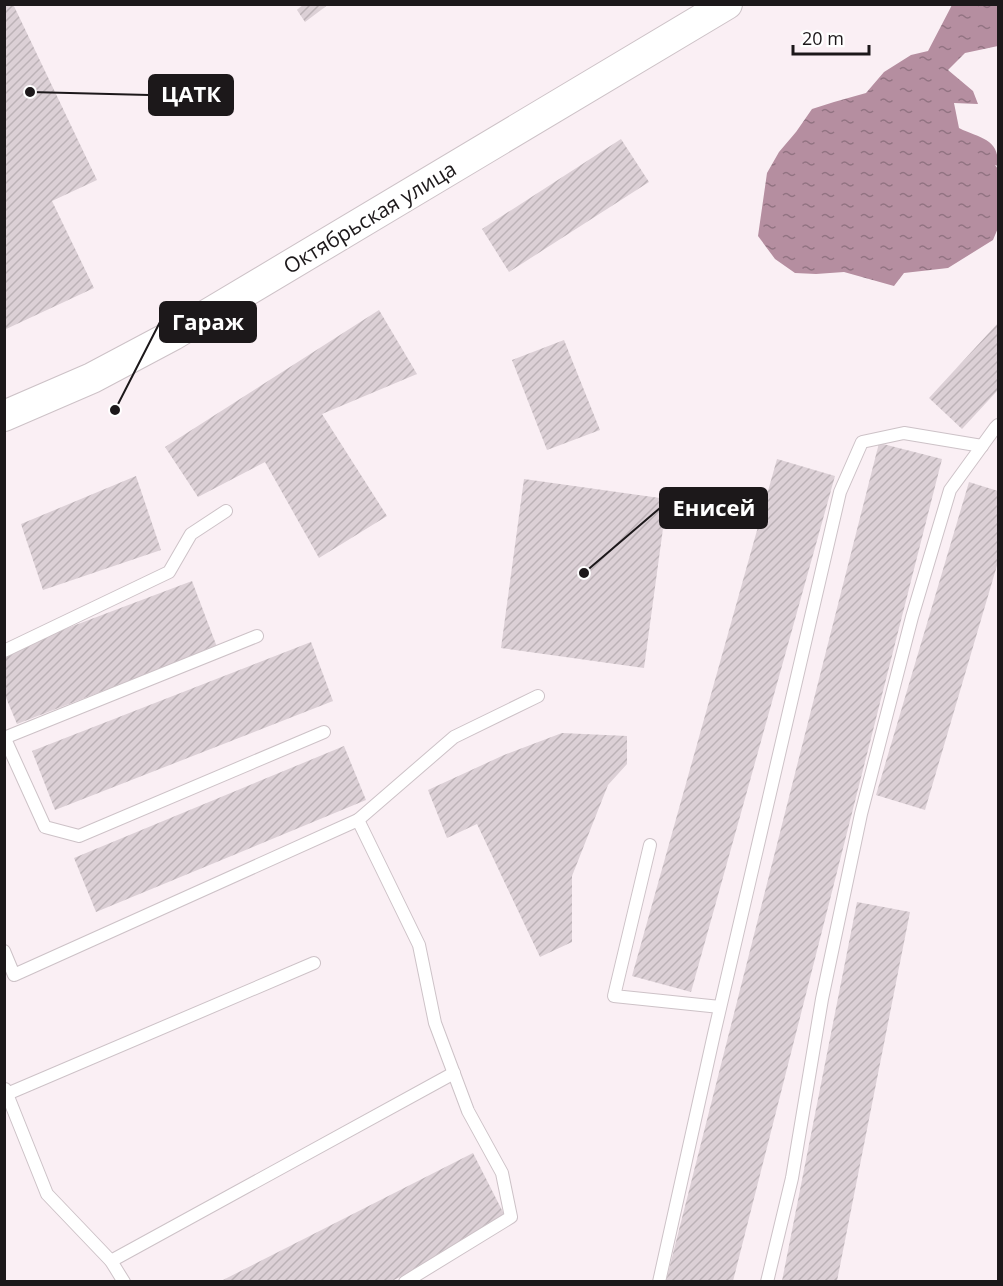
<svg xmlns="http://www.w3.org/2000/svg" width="1003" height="1286" viewBox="0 0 1003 1286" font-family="'Open Sans',sans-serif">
  <defs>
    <pattern id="water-ripples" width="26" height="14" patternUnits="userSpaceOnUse" patternTransform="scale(1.5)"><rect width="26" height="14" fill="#b58ea0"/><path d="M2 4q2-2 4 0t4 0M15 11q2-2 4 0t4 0" fill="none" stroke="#927382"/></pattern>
    <pattern id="building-hatch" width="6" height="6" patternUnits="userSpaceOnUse" patternTransform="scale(1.5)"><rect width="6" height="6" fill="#dcd0d6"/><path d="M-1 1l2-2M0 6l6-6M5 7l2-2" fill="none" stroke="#bcb2b7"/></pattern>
  </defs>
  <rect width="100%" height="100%" fill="#faeff4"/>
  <path fill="url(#water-ripples)" d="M 952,5 L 998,5 L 998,46 L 965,53 L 948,70 L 973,91 L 978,104 L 954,103 L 959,128 C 981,139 999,138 998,166 L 995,165 L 998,169 L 998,228 L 993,240 L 948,268 L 904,273 L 894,286 L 844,272 L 816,274 L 795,273 L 775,259 L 758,236 L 767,173 L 779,152 L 796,132 L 812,109 L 834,102 L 866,93 L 884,72 L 911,55 L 928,51 Z"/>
  <g fill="url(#building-hatch)">
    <polygon points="4,4 13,4 97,180 52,201 94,288 4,330"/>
    <polygon points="304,4 329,4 305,22 297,10"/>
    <polygon points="621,139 649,182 509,272 482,229"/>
    <polygon points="379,310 417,374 322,414 387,516 319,558 265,462 198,497 165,447"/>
    <polygon points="998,323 998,390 962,429 929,398"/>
    <polygon points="564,340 600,430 547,450 512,360"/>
    <polygon points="879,443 942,459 733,1281 666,1281"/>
    <polygon points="777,459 835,476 691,992 632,976"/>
    <polygon points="136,476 161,550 43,590 21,524"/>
    <polygon points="524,479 667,499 644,668 501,648"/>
    <polygon points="969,482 998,491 998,562 925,810 876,795"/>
    <polygon points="192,581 217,647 17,724 4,693 4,652"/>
    <polygon points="311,642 333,701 55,810 32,751"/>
    <polygon points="562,733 627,736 627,764 608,785 572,876 572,942 540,957 477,824 447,838 428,790 504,755"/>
    <polygon points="344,746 366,800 96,912 74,858"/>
    <polygon points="857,902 910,912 837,1281 782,1281"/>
    <polygon points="473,1153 508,1222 392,1281 221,1281"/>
  </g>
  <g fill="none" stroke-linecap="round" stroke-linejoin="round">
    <defs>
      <g id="service">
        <polyline points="4,651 169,572 191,534 226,511"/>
        <polyline points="4,738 257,636"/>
        <polyline points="5,739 45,827 79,836 324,732"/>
        <polyline points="358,820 454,737 538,696"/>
        <polyline points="650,845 614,996 720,1007"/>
        <polyline points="4,951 14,975 358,820 419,945 435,1023 468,1111 502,1173 511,1217 405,1282"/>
        <polyline points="5,1089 47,1194 111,1261 124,1282"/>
        <polyline points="7,1094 314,963"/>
        <polyline points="111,1261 454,1073"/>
        <polyline points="659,1282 714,1034 840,492 862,442 904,433 982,446"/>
        <polyline points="767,1282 792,1178 822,999 861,814 912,617 950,490 995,428 998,425"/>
      </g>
      <polyline id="tertiary" points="4,416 92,378 173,335 727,4"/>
    </defs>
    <use href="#service" stroke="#cdc2c7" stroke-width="14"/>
    <use href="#tertiary" stroke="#cdc2c7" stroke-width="32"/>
    <use href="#service" stroke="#fff" stroke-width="12"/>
    <use href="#tertiary" stroke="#fff" stroke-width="30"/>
  </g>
  <g text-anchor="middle" stroke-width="4.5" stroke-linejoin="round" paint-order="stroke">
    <g font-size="21" fill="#1c181a" stroke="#fff">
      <text transform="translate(370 218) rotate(-31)" y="7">Октябрьская улица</text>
    </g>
  </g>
  <path fill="none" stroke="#1c181a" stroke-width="2" d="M30 92L149 95M115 410L160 322M584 573L660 508"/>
  <g fill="#1c181a" stroke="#fff" stroke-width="2">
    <circle cx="30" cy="92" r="6"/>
    <circle cx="115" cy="410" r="6"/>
    <circle cx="584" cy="573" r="6"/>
  </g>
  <g fill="#1c181a" stroke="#1c181a" stroke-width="2">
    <rect x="149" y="75" width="84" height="40" rx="6"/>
    <rect x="160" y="302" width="96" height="40" rx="6"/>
    <rect x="660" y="488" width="107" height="40" rx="6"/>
  </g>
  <g font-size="22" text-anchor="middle" font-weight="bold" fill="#fff">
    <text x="191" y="102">ЦАТК</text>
    <text x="208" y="330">Гараж</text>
    <text x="714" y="516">Енисей</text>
  </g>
  <rect width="1003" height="1286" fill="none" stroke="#1c181a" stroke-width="12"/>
  <path d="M793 45v9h76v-9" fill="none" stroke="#1c181a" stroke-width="3"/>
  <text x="802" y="45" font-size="18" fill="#1c181a" stroke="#ffffff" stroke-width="4.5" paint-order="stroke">20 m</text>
</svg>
